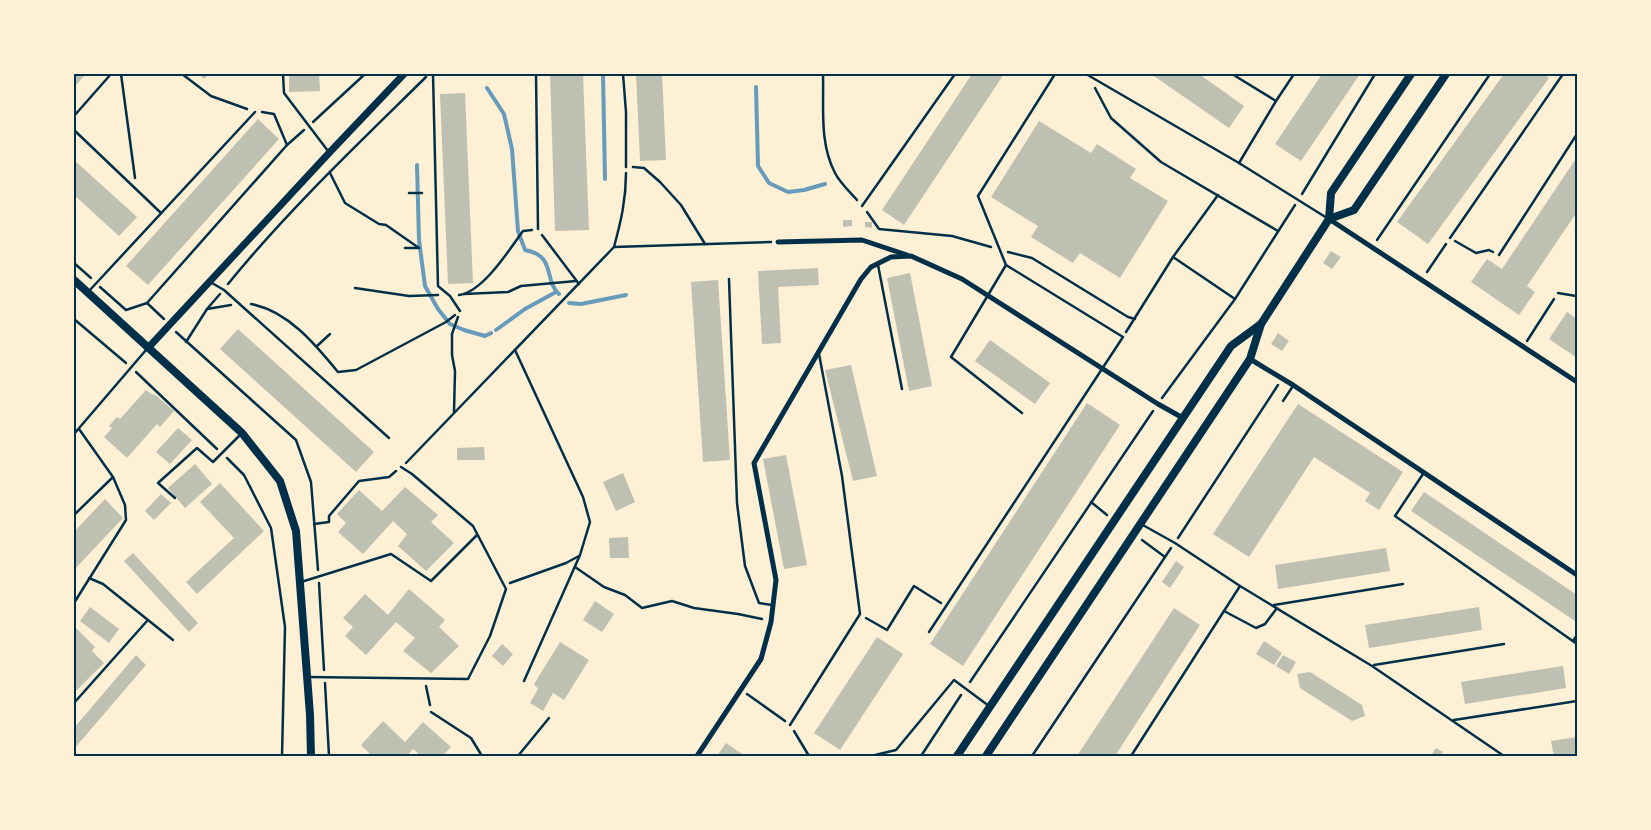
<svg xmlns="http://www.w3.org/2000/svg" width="1651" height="830" viewBox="0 0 1651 830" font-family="'Open Sans',sans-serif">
  <rect width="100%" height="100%" fill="#fdf0d5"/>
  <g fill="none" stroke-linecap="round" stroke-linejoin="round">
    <g stroke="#669bbc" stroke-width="4">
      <polyline points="603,74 605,179"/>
      <polyline points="756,87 758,166 769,183 788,192 804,190 825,184"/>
      <path d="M 487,88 L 504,114 L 512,149 L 518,231 L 525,250 C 557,256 543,280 559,294"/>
      <polyline points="417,165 419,240 425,286 438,309 450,324 464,330 485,336 491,333"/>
      <polyline points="569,303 581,304 626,295"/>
      <polyline points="496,330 525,309 556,292"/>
    </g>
  </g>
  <g fill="#bec0b2">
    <polygon points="74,74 86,74 74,87"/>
    <polygon points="198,74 209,74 204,79"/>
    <polygon points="289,74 319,74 320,91 289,92"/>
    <polygon points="550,74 583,74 589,230 555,231"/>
    <polygon points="636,74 662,74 666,160 640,161"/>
    <polygon points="972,74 1004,74 904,225 882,210"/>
    <polygon points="1151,74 1199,74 1244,106 1229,128"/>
    <polygon points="1322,74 1360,74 1301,161 1275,144"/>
    <polygon points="1504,74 1544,74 1549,78 1428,244 1397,222"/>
    <polygon points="465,93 473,283 448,284 440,94"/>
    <polygon points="258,119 279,139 148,285 126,266"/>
    <polygon points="1039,121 1091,153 1097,144 1136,169 1130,178 1168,201 1120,278 1080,253 1073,263 1031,237 1038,226 991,197"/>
    <polygon points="1577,157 1577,212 1527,286 1535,292 1519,315 1471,282 1487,259 1502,269"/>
    <polygon points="74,160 137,217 119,236 74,195"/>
    <polygon points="843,220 852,220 852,226 843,227"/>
    <polygon points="865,222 872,222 872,228 865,227"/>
    <polygon points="1331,251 1341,257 1332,269 1323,263"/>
    <polygon points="818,268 819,285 778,287 781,343 762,344 758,271"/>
    <polygon points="910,273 932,386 909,391 887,278"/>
    <polygon points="718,280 730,460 703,462 691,282"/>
    <polygon points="1567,312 1577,319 1577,358 1549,339"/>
    <polygon points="238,329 374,452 356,472 220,349"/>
    <polygon points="1278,333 1289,341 1282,351 1271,344"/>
    <polygon points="990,340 1050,383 1035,404 975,361"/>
    <polygon points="851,365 877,476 853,481 825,370"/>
    <polygon points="146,390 153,395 154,394 174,411 160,427 157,424 127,458 104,437 112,428 109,426 117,417 120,419"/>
    <polygon points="1087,403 1120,425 963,666 930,644"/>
    <polygon points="1298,404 1403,472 1379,510 1365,501 1370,493 1314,457 1249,557 1213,534"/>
    <polygon points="178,428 192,440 170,464 156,452"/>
    <polygon points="484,447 485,460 457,460 457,448"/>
    <polygon points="786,455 807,565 784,569 763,459"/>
    <polygon points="195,464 212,484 185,508 168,488"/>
    <polygon points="623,473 635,502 616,511 603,482"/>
    <polygon points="220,483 264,531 197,594 186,582 234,538 200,502"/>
    <polygon points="405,487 438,515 431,522 454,543 426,571 398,546 407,534 393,521 363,554 338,532 346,523 337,514 359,490 382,511"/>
    <polygon points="1424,492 1577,595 1577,617 1575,621 1411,511"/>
    <polygon points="161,494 171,503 154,520 145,511"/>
    <polygon points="105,499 123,518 74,570 74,532"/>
    <polygon points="628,537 629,558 610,558 609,538"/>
    <polygon points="1386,548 1390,571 1278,589 1275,565"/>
    <polygon points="133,553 198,623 189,632 124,561"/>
    <polygon points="1176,561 1184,567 1170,588 1162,582"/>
    <polygon points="409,589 445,620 439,627 459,646 431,673 403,651 415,638 396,622 366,655 345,636 353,627 343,618 365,594 388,615"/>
    <polygon points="595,601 614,614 602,632 583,620"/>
    <polygon points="90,607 119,629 109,643 80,621"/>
    <polygon points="1479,607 1482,630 1369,648 1365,625"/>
    <polygon points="1174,608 1200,625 1115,756 1077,756"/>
    <polygon points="76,628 95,647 92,651 104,663 74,693 74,630"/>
    <polygon points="877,637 903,654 840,750 814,733"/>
    <polygon points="1264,641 1282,653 1274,665 1256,654"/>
    <polygon points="560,642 589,660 564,700 553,693 543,711 530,703 538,689 534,684"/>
    <polygon points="502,644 513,654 503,666 492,656"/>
    <polygon points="136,655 146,665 74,749 74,728"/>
    <polygon points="1283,655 1296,662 1289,674 1276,666"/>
    <polygon points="1563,666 1566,688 1465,704 1461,682"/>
    <polygon points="1310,672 1362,705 1365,716 1352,721 1300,688 1297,674"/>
    <polygon points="383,721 405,742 423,722 451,747 444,754 447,756 421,756 413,749 407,756 368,756 370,754 361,745"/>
    <polygon points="1577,737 1577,756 1554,756 1551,741"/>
    <polygon points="726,743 745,756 717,756"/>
    <polygon points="1436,748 1443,752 1441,754 1444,756 1435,756 1432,754"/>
  </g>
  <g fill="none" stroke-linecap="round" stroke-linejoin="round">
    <g stroke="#003049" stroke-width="2.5">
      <polyline points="121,74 135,178"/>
      <polyline points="182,74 211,96 247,109"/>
      <path d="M 823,74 C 824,106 819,143 835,173 C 840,183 850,192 857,200"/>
      <polyline points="1095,88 1111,118 1161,162 1278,231"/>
      <polyline points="262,112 274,114 287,145"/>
      <polyline points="313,122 365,74"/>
      <polyline points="633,167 644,168 660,182 681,205 705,244"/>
      <polyline points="330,173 345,203 379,224 386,225 419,248"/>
      <polyline points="409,193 422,193"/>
      <polyline points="1302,194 1375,74"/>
      <polyline points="867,212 879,229 952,236 991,247"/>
      <polyline points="542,235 579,284"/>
      <polyline points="1377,240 1490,74"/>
      <polyline points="1455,241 1476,253 1489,250 1493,252"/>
      <path d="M 614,247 C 621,221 626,200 626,173"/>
      <polyline points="405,248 417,248"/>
      <polyline points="1008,252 1032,258 1128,317 1135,319"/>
      <polyline points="1173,257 1235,299"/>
      <polyline points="74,263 91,278"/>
      <polyline points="1427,272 1446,244"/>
      <path d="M 228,284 C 288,210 358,144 426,77"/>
      <polyline points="100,287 126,310 147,303 164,319"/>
      <polyline points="355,288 409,296 438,295"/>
      <polyline points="464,294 508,292 521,286 576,281"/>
      <path d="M 459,295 C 483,292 509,250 523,231 L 532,230"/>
      <polyline points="147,303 287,145 304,130"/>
      <path d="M 251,304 C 288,311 315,344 338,372 L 356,370 L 446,322 L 455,315"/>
      <polyline points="207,309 231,305"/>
      <polyline points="74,319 126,363"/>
      <polyline points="176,332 296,440 311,482 318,570"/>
      <polyline points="1126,332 1173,257 1218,195"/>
      <polyline points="1527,341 1554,299"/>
      <polyline points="186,342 207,309 220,294"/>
      <polyline points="317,346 330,334"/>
      <polyline points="515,350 583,497 590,522 580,555 524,681"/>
      <polyline points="136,372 217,449"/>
      <polyline points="1162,398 1235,299 1295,205"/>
      <polyline points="454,412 455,371 452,355 452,334 458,317"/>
      <polyline points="227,458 244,475 271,528 285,627 282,756"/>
      <polyline points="406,463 614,247 771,242"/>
      <polyline points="1091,502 1107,515"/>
      <polyline points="314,524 329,522 329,516 359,481 389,477 396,471"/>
      <polyline points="1178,538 1278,385"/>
      <polyline points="1142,540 1165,557"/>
      <polyline points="575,567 604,587 625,595 642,608 672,601 694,608 738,614 762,619"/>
      <polyline points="319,583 324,670"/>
      <polyline points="510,583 566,563 579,556"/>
      <polyline points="866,618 887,630 914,586 941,603"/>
      <polyline points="970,682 1153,411"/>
      <polyline points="325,683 329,756"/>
      <polyline points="426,686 430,705"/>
      <polyline points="747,694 785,721"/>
      <polyline points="794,731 809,756"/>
      <polyline points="921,756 961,695"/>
      <polyline points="1032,756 1171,548"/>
    </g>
    <g stroke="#003049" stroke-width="2.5">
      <polyline points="283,74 284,93 328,151"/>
      <polyline points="433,74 438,286 450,296 460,311"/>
      <polyline points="536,74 538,229"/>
      <polyline points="623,74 626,112 626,167"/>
      <polyline points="1086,74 1239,163 1327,218"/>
      <polyline points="1232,74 1276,101 1239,163"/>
      <polyline points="1276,101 1294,74"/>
      <polyline points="74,116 111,74"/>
      <polyline points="74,130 161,213"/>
      <polyline points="862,206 955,74"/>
      <polyline points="1450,238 1563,74"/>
      <polyline points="1499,255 1577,134"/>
      <polyline points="878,265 902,389"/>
      <polyline points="1006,265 951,357 1022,413"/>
      <polyline points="729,279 737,503 745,566 759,603 772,605"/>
      <polyline points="212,283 224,290 389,438"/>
      <polyline points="89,291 255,112"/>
      <polyline points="1558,293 1576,296"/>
      <polyline points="1283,401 1293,386"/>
      <polyline points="79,429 113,477"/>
      <polyline points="74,434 146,350"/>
      <polyline points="1423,474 1395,516 1577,644"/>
      <polyline points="175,498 158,483 197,448 213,462 241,434"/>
      <polyline points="74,515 113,477 125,505 126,520 74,603"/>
      <polyline points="1141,524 1175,543 1240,586 1372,666 1504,756"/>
      <polyline points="89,578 103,584 173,640"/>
      <polyline points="301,582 391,554 431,581 477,535"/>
      <polyline points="1274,605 1403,584"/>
      <polyline points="1224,611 1256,628 1265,624 1277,608"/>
      <polyline points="929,632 1123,337 1006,265 978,196 1055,74"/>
      <polyline points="1573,641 1577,635"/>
      <polyline points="1374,665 1504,644"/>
      <polyline points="308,677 468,679 490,636 506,589 473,526 412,474 401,467"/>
      <polyline points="74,703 147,621"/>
      <polyline points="431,712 471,738 482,756"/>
      <polyline points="1454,720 1577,701"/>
      <polyline points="790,725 860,614 842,476 819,354"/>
      <polyline points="518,756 549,718"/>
      <polyline points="871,756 896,750 954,680 989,706"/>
      <polyline points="1131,756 1240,586"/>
    </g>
    <g stroke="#003049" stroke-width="5">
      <polyline points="1329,219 1577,382"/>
      <polyline points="778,242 862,240 907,255"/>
      <polyline points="1250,359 1293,385 1577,575"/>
      <polyline points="697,756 761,659 771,622 776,580 754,463 861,279 871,267 891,257 911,256 962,279 1158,404 1183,418"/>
    </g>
    <polyline stroke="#003049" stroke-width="7" points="148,348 329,153 404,74"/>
    <g stroke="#003049" stroke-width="8">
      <polyline points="1329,219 1354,210 1446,74"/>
      <polyline points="74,280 242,433 280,481 296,531 310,715 311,756"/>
      <polyline points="957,756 1231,346 1261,324"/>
      <polyline points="986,756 1250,359 1261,324 1329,219 1331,193 1411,74"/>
    </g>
  </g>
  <rect width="1651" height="830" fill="none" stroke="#fdf0d5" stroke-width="150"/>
  <rect x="75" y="75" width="1501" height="680" fill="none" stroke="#003049" stroke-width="2"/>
</svg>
